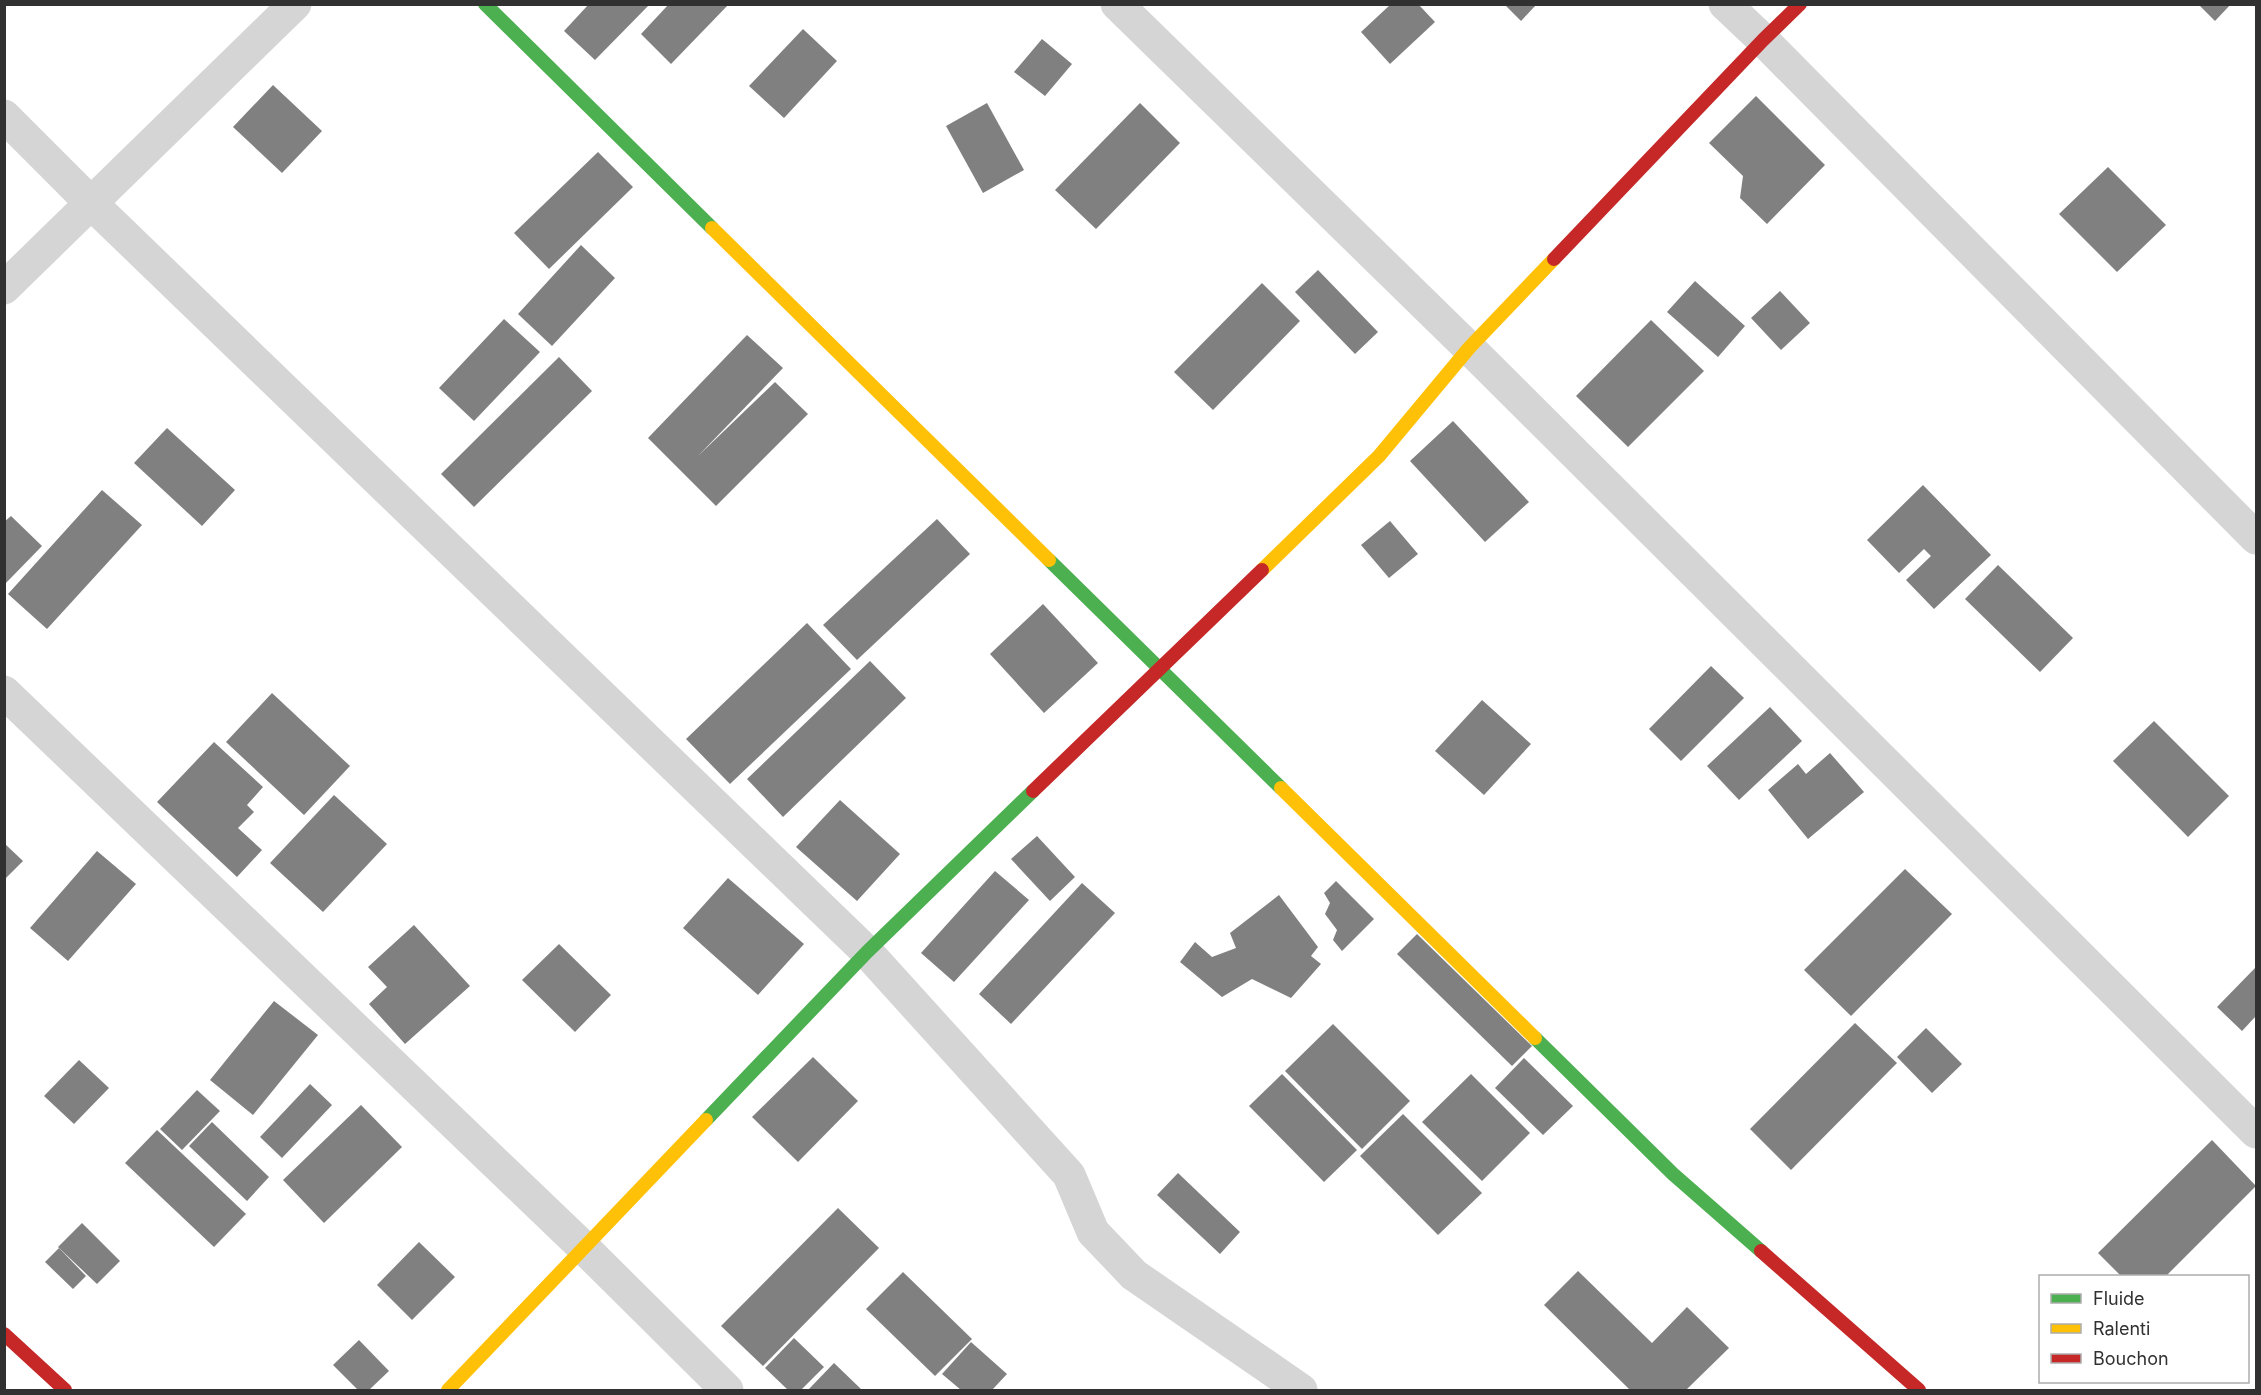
<svg xmlns="http://www.w3.org/2000/svg" width="2261" height="1395" viewBox="0 0 2261 1395" font-family="Inter,sans-serif">
  <rect width="100%" height="100%" fill="#fff"/>
  <g fill="#808080">
    <polygon points="589,4 650,4 595,60 564,31"/>
    <polygon points="669,4 729,4 671,64 641,34"/>
    <polygon points="1391,4 1418,4 1435,22 1390,64 1361,32"/>
    <polygon points="1504,4 1537,4 1521,21"/>
    <polygon points="2198,4 2231,4 2215,21"/>
    <polygon points="803,29 837,61 784,118 749,86"/>
    <polygon points="1042,39 1072,64 1045,96 1014,72"/>
    <polygon points="273,85 322,131 282,173 233,127"/>
    <polygon points="1756,96 1825,165 1767,224 1740,198 1743,176 1709,143"/>
    <polygon points="987,103 1024,170 983,193 946,126"/>
    <polygon points="1140,103 1180,143 1096,229 1055,190"/>
    <polygon points="598,152 633,187 549,269 514,233"/>
    <polygon points="2108,167 2166,225 2117,272 2059,214"/>
    <polygon points="581,245 615,278 552,346 518,314"/>
    <polygon points="1318,270 1378,332 1355,354 1295,292"/>
    <polygon points="1695,281 1745,326 1718,357 1667,312"/>
    <polygon points="1262,283 1300,321 1213,410 1174,372"/>
    <polygon points="1780,291 1810,323 1781,350 1751,318"/>
    <polygon points="504,319 540,352 474,421 439,388"/>
    <polygon points="1651,320 1704,371 1628,447 1576,396"/>
    <polygon points="747,335 783,368 698,456 775,382 808,414 716,506 648,438"/>
    <polygon points="559,357 592,391 474,507 441,474"/>
    <polygon points="1453,421 1529,502 1485,542 1410,461"/>
    <polygon points="167,428 235,490 202,526 134,463"/>
    <polygon points="1923,485 1991,555 1934,609 1906,580 1931,556 1924,549 1899,573 1867,540"/>
    <polygon points="102,490 142,525 47,629 8,594"/>
    <polygon points="11,516 42,546 4,585 4,522"/>
    <polygon points="937,519 970,554 857,660 823,625"/>
    <polygon points="1390,521 1418,554 1389,578 1361,545"/>
    <polygon points="1998,565 2073,638 2040,672 1965,599"/>
    <polygon points="1043,604 1098,663 1044,713 990,654"/>
    <polygon points="807,623 851,669 730,784 686,739"/>
    <polygon points="870,661 906,698 783,817 747,779"/>
    <polygon points="1711,666 1744,698 1681,761 1649,729"/>
    <polygon points="272,693 350,766 304,815 226,742"/>
    <polygon points="1482,700 1531,744 1484,795 1435,751"/>
    <polygon points="1770,707 1802,741 1739,800 1707,766"/>
    <polygon points="2154,721 2229,796 2188,837 2113,761"/>
    <polygon points="214,742 263,787 247,805 254,812 238,828 262,850 237,877 157,802"/>
    <polygon points="1830,753 1864,792 1808,839 1768,790 1798,764 1806,774"/>
    <polygon points="334,795 387,844 323,912 270,863"/>
    <polygon points="840,800 900,854 857,901 796,847"/>
    <polygon points="1037,836 1075,877 1050,901 1011,859"/>
    <polygon points="4,843 23,861 4,880"/>
    <polygon points="97,851 136,884 68,961 30,928"/>
    <polygon points="1905,869 1952,914 1851,1016 1804,970"/>
    <polygon points="995,871 1029,900 954,982 921,953"/>
    <polygon points="728,878 804,944 758,995 683,928"/>
    <polygon points="1336,881 1374,919 1342,951 1333,940 1337,930 1325,914 1330,903 1324,893"/>
    <polygon points="1082,883 1115,913 1011,1024 979,994"/>
    <polygon points="1279,895 1318,947 1311,956 1321,964 1291,998 1252,979 1222,997 1180,962 1195,942 1212,957 1236,948 1230,933"/>
    <polygon points="414,925 470,986 405,1044 369,1004 387,987 368,967"/>
    <polygon points="1417,934 1532,1046 1512,1066 1397,954"/>
    <polygon points="559,944 611,995 575,1032 522,980"/>
    <polygon points="2256,967 2256,1016 2242,1031 2217,1007"/>
    <polygon points="274,1001 318,1035 253,1115 210,1080"/>
    <polygon points="1855,1023 1897,1063 1791,1170 1750,1129"/>
    <polygon points="1333,1024 1410,1101 1362,1149 1285,1071"/>
    <polygon points="1926,1028 1962,1064 1932,1093 1897,1057"/>
    <polygon points="813,1057 858,1101 798,1162 752,1117"/>
    <polygon points="1524,1058 1573,1106 1543,1135 1495,1088"/>
    <polygon points="79,1060 109,1088 74,1124 44,1096"/>
    <polygon points="1282,1074 1357,1150 1324,1182 1249,1106"/>
    <polygon points="1471,1074 1530,1133 1482,1181 1422,1122"/>
    <polygon points="310,1084 332,1105 282,1158 260,1137"/>
    <polygon points="197,1090 220,1111 182,1150 160,1129"/>
    <polygon points="361,1105 402,1147 324,1223 283,1180"/>
    <polygon points="1403,1114 1482,1193 1438,1235 1360,1156"/>
    <polygon points="212,1122 269,1177 247,1201 189,1146"/>
    <polygon points="157,1130 246,1214 214,1247 125,1163"/>
    <polygon points="2212,1140 2256,1186 2166,1276 2121,1276 2098,1253"/>
    <polygon points="1178,1173 1240,1232 1220,1254 1157,1195"/>
    <polygon points="838,1208 879,1248 763,1366 721,1326"/>
    <polygon points="82,1223 120,1261 97,1284 58,1247"/>
    <polygon points="419,1242 455,1277 412,1320 377,1285"/>
    <polygon points="59,1248 86,1276 73,1289 45,1262"/>
    <polygon points="1578,1271 1652,1343 1687,1307 1729,1348 1686,1390 1630,1390 1544,1305"/>
    <polygon points="903,1272 972,1339 935,1376 866,1309"/>
    <polygon points="794,1338 824,1367 801,1390 788,1390 765,1368"/>
    <polygon points="359,1340 389,1371 369,1390 358,1390 333,1365"/>
    <polygon points="971,1342 1007,1374 992,1390 961,1390 942,1374"/>
    <polygon points="834,1363 862,1390 808,1390"/>
  </g>
  <g fill="none" stroke-linecap="round" stroke-linejoin="round">
    <g stroke="#d5d5d5" stroke-width="33">
      <polyline points="1117,4 1469,348 2256,1132"/>
      <polyline points="1725,4 1763,40 2256,538"/>
      <polyline points="4,116 92,204 867,952 1069,1175 1093,1232 1134,1275 1301,1390"/>
      <polyline points="4,288 295,4"/>
      <polyline points="4,692 583,1247 727,1390"/>
    </g>
    <g stroke="#4caf50" stroke-width="14">
      <polyline points="485,4 712,228"/>
      <polyline points="1049,560 1281,788"/>
      <polyline points="1535,1038 1673,1174 1761,1251"/>
      <polyline points="706,1120 867,952 1033,791"/>
    </g>
    <g stroke="#ffc107" stroke-width="14">
      <polyline points="712,228 1049,560"/>
      <polyline points="1262,570 1379,456 1469,348 1554,259"/>
      <polyline points="1281,788 1535,1038"/>
      <polyline points="448,1390 706,1120"/>
    </g>
    <g stroke="#c62828" stroke-width="14">
      <polyline points="1554,259 1763,40 1800,4"/>
      <polyline points="1033,791 1262,570"/>
      <polyline points="1761,1251 1919,1390"/>
      <polyline points="4,1334 65,1390"/>
    </g>
  </g>
  <rect width="2261" height="1395" fill="none" stroke="#313131" stroke-width="12"/>
  <rect x="2039" y="1275" width="210" height="108" fill="#ffffff" stroke="#adadad" stroke-width="1.5"/>
  <rect x="2051" y="1294" width="30" height="9" fill="#4caf50" stroke="#adadad" stroke-width="1.5"/>
  <text x="2093" y="1305" font-size="18" fill="#313131">Fluide</text>
  <rect x="2051" y="1324" width="30" height="9" fill="#ffc107" stroke="#adadad" stroke-width="1.5"/>
  <text x="2093" y="1335" font-size="18" fill="#313131">Ralenti</text>
  <rect x="2051" y="1354" width="30" height="9" fill="#c62828" stroke="#adadad" stroke-width="1.5"/>
  <text x="2093" y="1365" font-size="18" fill="#313131">Bouchon</text>
</svg>
